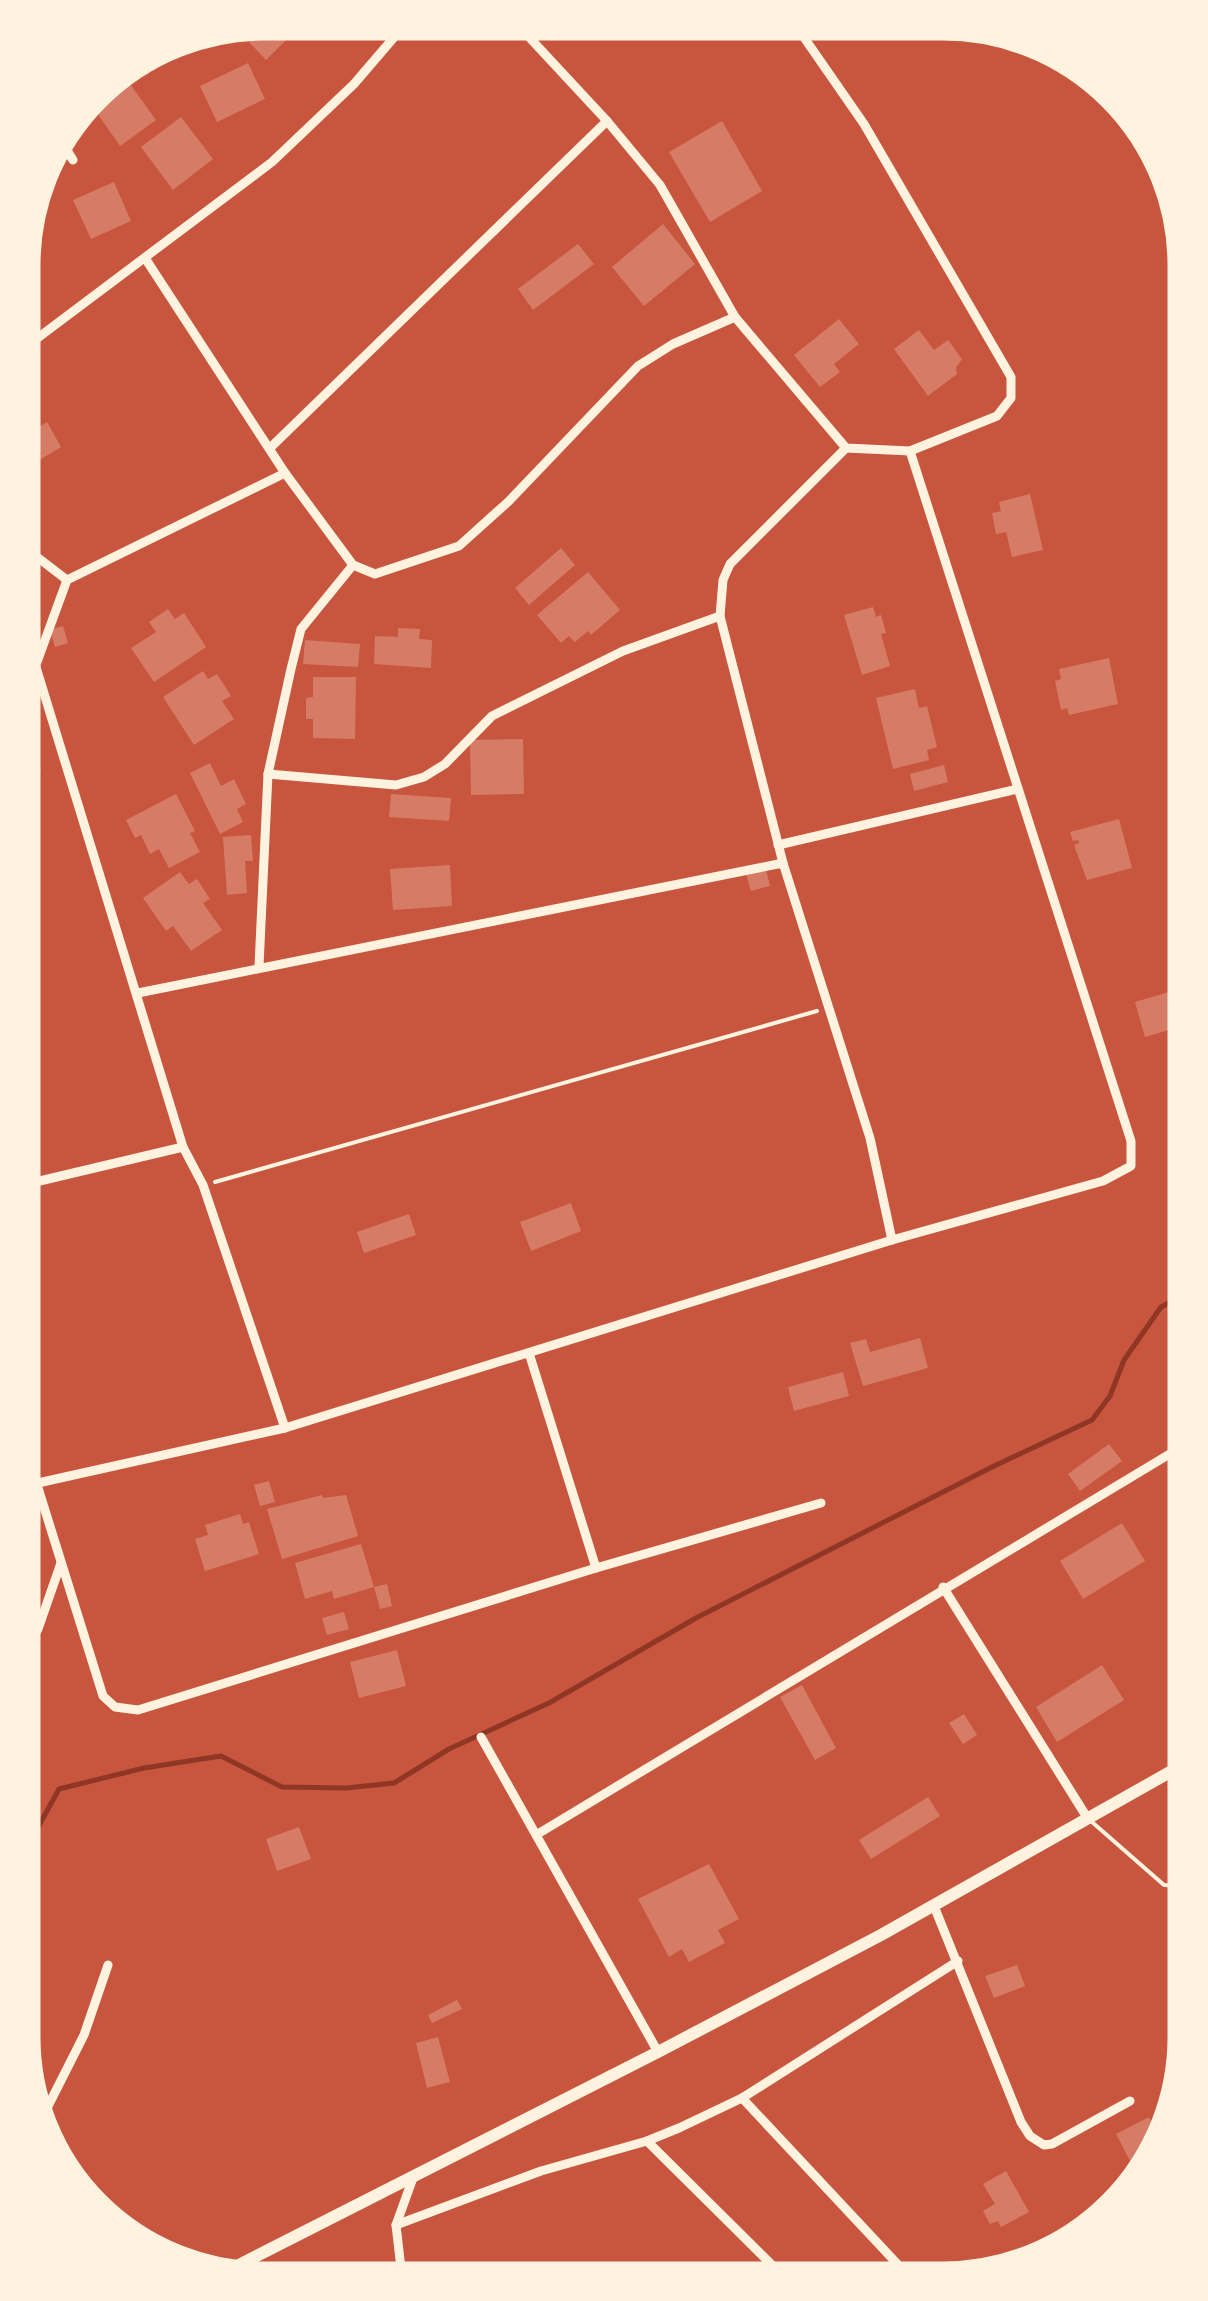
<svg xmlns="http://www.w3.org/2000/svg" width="1208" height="2301" viewBox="0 0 1208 2301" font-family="Inter,sans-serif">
  <rect width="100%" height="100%" fill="#c8553d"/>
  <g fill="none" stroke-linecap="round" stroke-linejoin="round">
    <polyline stroke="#8f3625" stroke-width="5" points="31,1840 59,1789 144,1768 221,1756 282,1787 346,1788 394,1783 449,1749 549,1703 696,1618 992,1467 1092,1420 1110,1396 1124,1360 1161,1307 1182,1296"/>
  </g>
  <g fill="#d67c66">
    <polygon points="271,20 306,20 266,60 249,42"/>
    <polygon points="248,63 265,99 217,122 200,86"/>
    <polygon points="120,70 156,120 120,146 88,100 103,81"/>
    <polygon points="181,117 213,159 173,190 141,147"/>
    <polygon points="722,121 762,191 710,222 669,152"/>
    <polygon points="114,182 131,221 91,239 73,200"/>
    <polygon points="34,193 45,211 25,223"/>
    <polygon points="663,224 695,264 644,306 612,267"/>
    <polygon points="578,244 594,264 533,310 518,289"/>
    <polygon points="839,319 859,344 834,364 840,372 820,387 794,355"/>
    <polygon points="919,330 934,350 948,340 962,359 956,368 957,374 928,396 894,349"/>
    <polygon points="36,418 41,426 47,422 61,447 23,470 23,426"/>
    <polygon points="1030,494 1043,550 1012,557 1006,532 996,534 992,513 1001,511 999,502"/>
    <polygon points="561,548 575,565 529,605 515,588"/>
    <polygon points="588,572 620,610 591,635 588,631 575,642 569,636 561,643 537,615"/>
    <polygon points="873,607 876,617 881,615 886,633 881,634 890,666 862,675 844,615"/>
    <polygon points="168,609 175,619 184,613 206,647 154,682 131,648 156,632 149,622"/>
    <polygon points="63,626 68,643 55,647 50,630"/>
    <polygon points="398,628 420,629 419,639 432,640 431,668 374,664 375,636 398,637"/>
    <polygon points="305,640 360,644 358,667 303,664"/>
    <polygon points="1109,658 1118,704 1069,715 1067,708 1061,710 1055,681 1061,679 1059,669"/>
    <polygon points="203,671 208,679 217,674 231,696 222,701 234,719 194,745 163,697"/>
    <polygon points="313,677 356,677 355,739 313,738 313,719 306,719 306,698 313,697"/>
    <polygon points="915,689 919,708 927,706 937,747 927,750 929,760 893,769 876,698"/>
    <polygon points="25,710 41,771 25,775"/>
    <polygon points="523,739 524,794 471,795 470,740"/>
    <polygon points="210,763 221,786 234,779 246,804 237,809 243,822 220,834 190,773"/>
    <polygon points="944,765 948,782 914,791 910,774"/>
    <polygon points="176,794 195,831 190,833 200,852 169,868 159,849 150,854 141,835 135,838 126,820"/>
    <polygon points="391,794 451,798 449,821 389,817"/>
    <polygon points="1119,819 1132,868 1087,880 1074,845 1079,843 1078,840 1073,841 1070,832"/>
    <polygon points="251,835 253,861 245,861 247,893 227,895 223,837"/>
    <polygon points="450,865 452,906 393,910 390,869"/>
    <polygon points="766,869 770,886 751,891 746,874"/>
    <polygon points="180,872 189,884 197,879 210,899 203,903 222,930 191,951 173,926 166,931 143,898"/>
    <polygon points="1169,992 1179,1027 1145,1037 1135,1002"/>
    <polygon points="571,1203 581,1231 531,1251 520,1222"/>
    <polygon points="409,1214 416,1235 364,1253 357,1232"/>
    <polygon points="920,1338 928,1368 863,1386 850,1343 866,1339 870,1352"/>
    <polygon points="843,1372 849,1396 794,1411 788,1387"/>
    <polygon points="1109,1444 1122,1461 1080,1491 1068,1474"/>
    <polygon points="269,1481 275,1502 260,1506 254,1485"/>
    <polygon points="322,1495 323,1498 346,1495 358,1536 282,1559 267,1509"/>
    <polygon points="240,1514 243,1524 249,1522 259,1554 205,1571 195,1539 208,1535 205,1525"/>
    <polygon points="1122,1523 1145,1561 1083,1599 1060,1561"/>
    <polygon points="361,1544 374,1587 334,1599 332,1591 305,1599 295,1563"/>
    <polygon points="387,1584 392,1606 380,1609 374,1587"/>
    <polygon points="344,1612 349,1629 327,1635 322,1618"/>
    <polygon points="397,1650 406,1686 359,1698 350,1662"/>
    <polygon points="1102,1665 1124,1700 1057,1742 1036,1707"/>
    <polygon points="802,1685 836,1748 815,1760 780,1697"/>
    <polygon points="964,1714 977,1735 963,1744 949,1723"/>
    <polygon points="928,1797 940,1816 871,1859 859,1840"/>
    <polygon points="299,1827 311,1859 277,1871 266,1839"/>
    <polygon points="709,1864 739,1919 718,1930 725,1943 689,1962 682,1949 669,1957 638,1899"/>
    <polygon points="1017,1965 1025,1986 994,1998 985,1976"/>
    <polygon points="457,2000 462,2009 432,2023 428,2015"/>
    <polygon points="438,2037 450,2082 427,2088 416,2043"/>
    <polygon points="1149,2117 1157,2133 1140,2180 1116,2134"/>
    <polygon points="1006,2171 1029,2212 1001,2227 998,2221 990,2224 983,2211 995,2204 983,2184"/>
  </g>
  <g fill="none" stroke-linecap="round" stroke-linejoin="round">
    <polyline stroke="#fff3e0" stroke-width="4" points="215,1182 817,1011"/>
    <polyline stroke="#fff3e0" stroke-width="4" points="1092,1822 1164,1885 1186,1886"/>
    <g stroke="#fff3e0" stroke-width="9">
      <polyline points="515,22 607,121 660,185 735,317 846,448 910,451 997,416 1011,398 1011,377 864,124 794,23"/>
      <polyline points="228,27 236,37"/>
      <polyline points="59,138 73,160"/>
      <polyline points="145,258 285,473 353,565 375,574 459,546 509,501 638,366 673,344 735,317"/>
      <polyline points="23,349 272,162 354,84 408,21"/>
      <polyline points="270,448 607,121"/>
      <polyline points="846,448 730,564 723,580 720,616 783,863 870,1138 892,1240"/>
      <polyline points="24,547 67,580"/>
      <polyline points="24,628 183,1147 203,1185 285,1428"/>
      <polyline points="37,662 67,580 285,473"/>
      <polyline points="268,774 396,785 424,777 445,764 492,716 623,651 720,616"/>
      <polyline points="778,845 1018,789"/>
      <polyline points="259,966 268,774 291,669 301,629 353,565"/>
      <polyline points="138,993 783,863"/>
      <polyline points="27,1184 183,1147"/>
      <polyline points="529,1353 596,1568"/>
      <polyline points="29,1459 103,1696 115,1707 138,1710 596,1568 821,1503"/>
      <polyline points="29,1485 285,1428 892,1240 1103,1181 1131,1166 1131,1141 910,451"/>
      <polyline points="943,1587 1088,1819"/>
      <polyline points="30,1643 38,1629 61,1563"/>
      <polyline points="481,1737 658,2052"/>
      <polyline points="536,1835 1183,1446"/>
      <polyline points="934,1906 1021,2122 1030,2136 1044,2145 1052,2144 1130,2101"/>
      <polyline points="742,2098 903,2270"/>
      <polyline points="39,2124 84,2035 108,1965"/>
      <polyline points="647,2141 778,2271"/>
      <polyline points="396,2225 541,2171 647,2141 679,2128 742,2098 958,1961"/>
      <polyline points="402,2277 396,2225 413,2178"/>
    </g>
    <polyline stroke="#fff3e0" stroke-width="12" points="221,2274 658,2052 881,1935 1186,1763"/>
  </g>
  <path d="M0 0H1208V2301H0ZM265 38H943A227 227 0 0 1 1170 265V2037A227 227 0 0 1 943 2264H265A227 227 0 0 1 38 2037V265A227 227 0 0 1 265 38Z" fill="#fff3e0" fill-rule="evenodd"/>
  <path fill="none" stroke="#fff3e0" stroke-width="5" d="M265 38H943A227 227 0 0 1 1170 265V2037A227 227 0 0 1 943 2264H265A227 227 0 0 1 38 2037V265A227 227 0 0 1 265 38Z"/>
</svg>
